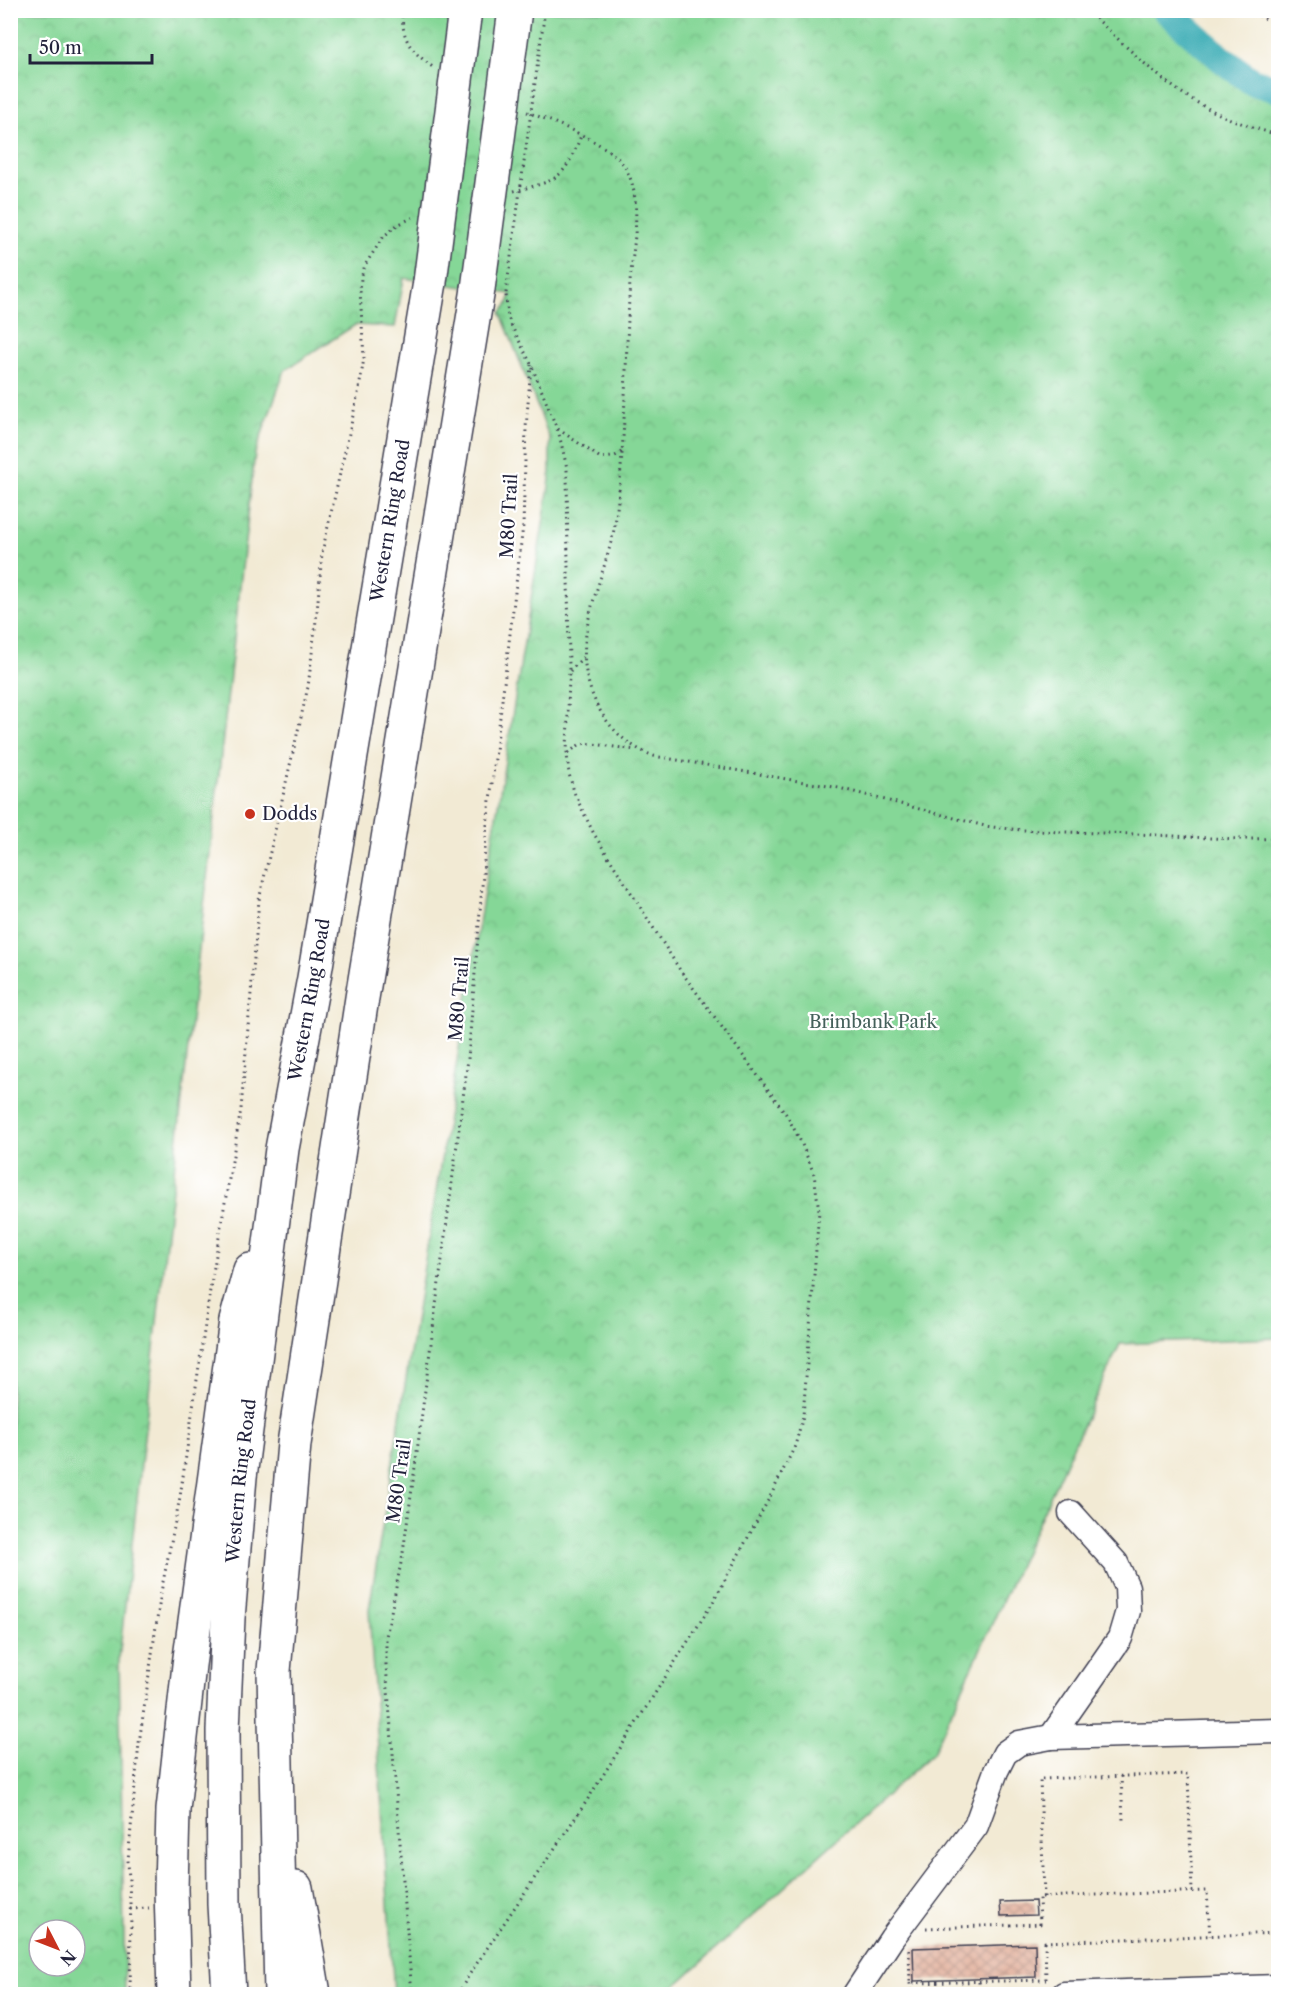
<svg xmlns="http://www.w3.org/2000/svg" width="1289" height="2005" viewBox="0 0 1289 2005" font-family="'Libre Caslon Text',serif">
  <defs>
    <pattern id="park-crowns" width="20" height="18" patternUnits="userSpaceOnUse" patternTransform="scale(1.5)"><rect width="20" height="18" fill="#85d797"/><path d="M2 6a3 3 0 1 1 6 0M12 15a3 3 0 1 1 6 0" fill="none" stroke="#73b883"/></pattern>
    <pattern id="building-cross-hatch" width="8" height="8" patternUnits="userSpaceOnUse" patternTransform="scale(1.5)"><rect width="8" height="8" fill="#e0ab95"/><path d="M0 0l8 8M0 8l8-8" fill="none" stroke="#b58b7b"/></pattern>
  </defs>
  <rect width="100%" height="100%" fill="#fff"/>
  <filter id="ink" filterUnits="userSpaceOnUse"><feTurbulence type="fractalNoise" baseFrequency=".0167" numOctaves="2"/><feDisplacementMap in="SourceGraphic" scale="12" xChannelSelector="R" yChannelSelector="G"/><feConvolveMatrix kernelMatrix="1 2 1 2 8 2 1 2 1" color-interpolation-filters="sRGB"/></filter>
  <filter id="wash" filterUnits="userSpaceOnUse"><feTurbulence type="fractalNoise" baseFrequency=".008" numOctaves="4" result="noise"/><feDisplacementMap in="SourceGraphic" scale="24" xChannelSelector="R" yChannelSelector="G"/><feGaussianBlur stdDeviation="1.35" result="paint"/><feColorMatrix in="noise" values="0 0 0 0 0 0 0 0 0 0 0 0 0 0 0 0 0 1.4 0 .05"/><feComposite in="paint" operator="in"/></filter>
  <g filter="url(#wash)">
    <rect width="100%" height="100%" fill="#f2ead4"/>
    <path fill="url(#park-crowns)" stroke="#547c69" stroke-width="1.5" fill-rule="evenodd" d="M 11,11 L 1166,11 L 1223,60 L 1253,82 L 1278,89 L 1278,1338 L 1120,1344 L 933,1753 L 666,1994 L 394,1994 L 369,1610 L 550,480 L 550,439 L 501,313 L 508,304 L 511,294 L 404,278 L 395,327 L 355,325 L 285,370 L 255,453 L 119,1659 L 125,1994 L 11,1994 ZM 39,1930 L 75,1930 L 75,1966 L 39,1966 Z"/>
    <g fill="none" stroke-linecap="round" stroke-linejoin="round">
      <polyline stroke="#3cadb6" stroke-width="28" points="1166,10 1223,60 1253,82 1278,89"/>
    </g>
    <g id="blocks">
      <g fill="url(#building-cross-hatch)">
        <polygon points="1035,1901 1036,1915 1001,1916 1000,1902"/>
        <polygon points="1035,1944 1036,1977 914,1981 913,1948"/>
      </g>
    </g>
  </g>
  <g filter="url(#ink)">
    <use href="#blocks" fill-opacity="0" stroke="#414052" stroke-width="1.5"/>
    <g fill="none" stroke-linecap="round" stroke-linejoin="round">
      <defs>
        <g id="minor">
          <polyline points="1051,1737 1120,1638 1128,1611 1127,1587 1116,1563 1071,1513"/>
          <polyline points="855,1994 892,1938 976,1826 996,1771 1005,1753 1019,1743 1051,1737 1278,1731"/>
          <polyline points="1064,1994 1278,1987"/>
        </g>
        <g id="highway">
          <polyline points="296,1888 314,1994"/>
          <polyline points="174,1994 171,1889 173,1810 189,1665 236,1321 250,1270"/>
          <path id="s1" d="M 229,1994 L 224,1904 L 223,1730 L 228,1618 L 240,1477 L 282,1149 L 314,978 L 430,282"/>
          <polyline points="281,1994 274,1671 294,1444 362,998 478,289"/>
        </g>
      </defs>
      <use href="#minor" stroke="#414052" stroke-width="27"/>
      <use href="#highway" stroke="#414052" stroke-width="36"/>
      <g stroke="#414052" stroke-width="3" stroke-dasharray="1.5 4.5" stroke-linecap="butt">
        <path d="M 402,10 C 402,41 410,50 434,68"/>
        <path d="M 1087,10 C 1119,39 1157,79 1193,100 C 1219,116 1249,127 1278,135"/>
        <polyline points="1248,10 1278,25"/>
        <path d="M 527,112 C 551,121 606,142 622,163 C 645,193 633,246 630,282 C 625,360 626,439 616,517 C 610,567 577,621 586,672 C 593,710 617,743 654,756 L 839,788 L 985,826 C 1035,833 1086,832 1136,834 C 1184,836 1231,841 1278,838"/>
        <path d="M 514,191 C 559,180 563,180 581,136"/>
        <path d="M 558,429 L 599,457 C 608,458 616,458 622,451"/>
        <polyline points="570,671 584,656"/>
        <polyline points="568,753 579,745 586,743 636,750"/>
        <polyline points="1121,1776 1123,1820"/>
        <polyline points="1044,1897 1040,1779 1188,1774 1192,1892"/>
        <polyline points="130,1909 149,1908"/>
        <polyline points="926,1928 1040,1924 1039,1897 1207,1891 1210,1936"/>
        <polyline points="909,1950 910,1983 1046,1980"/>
        <polyline points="1046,1979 1045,1942 1278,1933"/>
        <polyline points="979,1982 979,1994"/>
        <polyline points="910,1983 911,1994"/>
        <polyline points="130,1994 131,1924 128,1860 139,1743 161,1592 180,1497 210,1290 241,1109 259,900 308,687 317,612 322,553 359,389 364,358 360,290 361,278 365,265 384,236 397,225 414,217"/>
        <polyline points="412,1994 386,1665 386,1637 403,1553 415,1467 468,1059 487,825 523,526 526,428 531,365"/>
        <polyline points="458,1994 469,1975 586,1802 713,1602 772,1493 795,1446 803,1416 819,1211 814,1174 801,1142 786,1114 680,970 594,834 575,795 569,774 567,754 569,672 567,468 559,434 531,364 510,323 507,312 506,293"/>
      </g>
      <use href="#minor" stroke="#fff" stroke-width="24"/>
      <use href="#highway" stroke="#fff" stroke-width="33"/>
      <defs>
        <g id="highway-bridge">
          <polyline points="430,282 465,10"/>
          <polyline points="478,289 515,10"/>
        </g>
      </defs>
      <use href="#highway-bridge" stroke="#414052" stroke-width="36" stroke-linecap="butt"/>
      <polyline stroke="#414052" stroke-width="3" stroke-dasharray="1.5 4.5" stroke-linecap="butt" points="506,293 545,10"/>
      <use href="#highway-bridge" stroke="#fff" stroke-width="33"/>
    </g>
  </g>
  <circle fill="#c8321e" stroke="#fff" stroke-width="2" cx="250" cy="814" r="6"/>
  <g text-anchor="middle" stroke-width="4.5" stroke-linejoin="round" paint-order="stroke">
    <g font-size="18" fill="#22223b" stroke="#fff">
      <text transform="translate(509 516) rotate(-87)" y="6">M80 Trail</text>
      <text dy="6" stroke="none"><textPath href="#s1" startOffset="1486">Western Ring Road</textPath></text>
      <text dy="6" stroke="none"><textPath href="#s1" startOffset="1000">Western Ring Road</textPath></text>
      <text transform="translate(459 999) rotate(-85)" y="6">M80 Trail</text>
      <text dy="6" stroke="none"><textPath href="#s1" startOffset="514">Western Ring Road</textPath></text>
      <text transform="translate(399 1481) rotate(-82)" y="6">M80 Trail</text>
    </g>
    <g font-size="18" fill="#22223b" stroke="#fff" text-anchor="start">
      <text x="262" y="820">Dodds</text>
    </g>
    <g font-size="18" fill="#45615b" stroke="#fff">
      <text x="873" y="1028">Brimbank Park</text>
    </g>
  </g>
  <rect width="1289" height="2005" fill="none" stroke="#fff" stroke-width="36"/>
  <g transform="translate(57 1948) rotate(132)"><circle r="28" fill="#ffffff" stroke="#a7a7b1" stroke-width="1.5"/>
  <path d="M0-4.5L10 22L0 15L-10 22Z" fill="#c8321e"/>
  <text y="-9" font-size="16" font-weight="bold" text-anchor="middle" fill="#22223b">N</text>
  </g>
  <path d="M30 54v9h122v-9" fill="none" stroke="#22223b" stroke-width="3"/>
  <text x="39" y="54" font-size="18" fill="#22223b" stroke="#ffffff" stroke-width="4.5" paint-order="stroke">50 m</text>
</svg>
